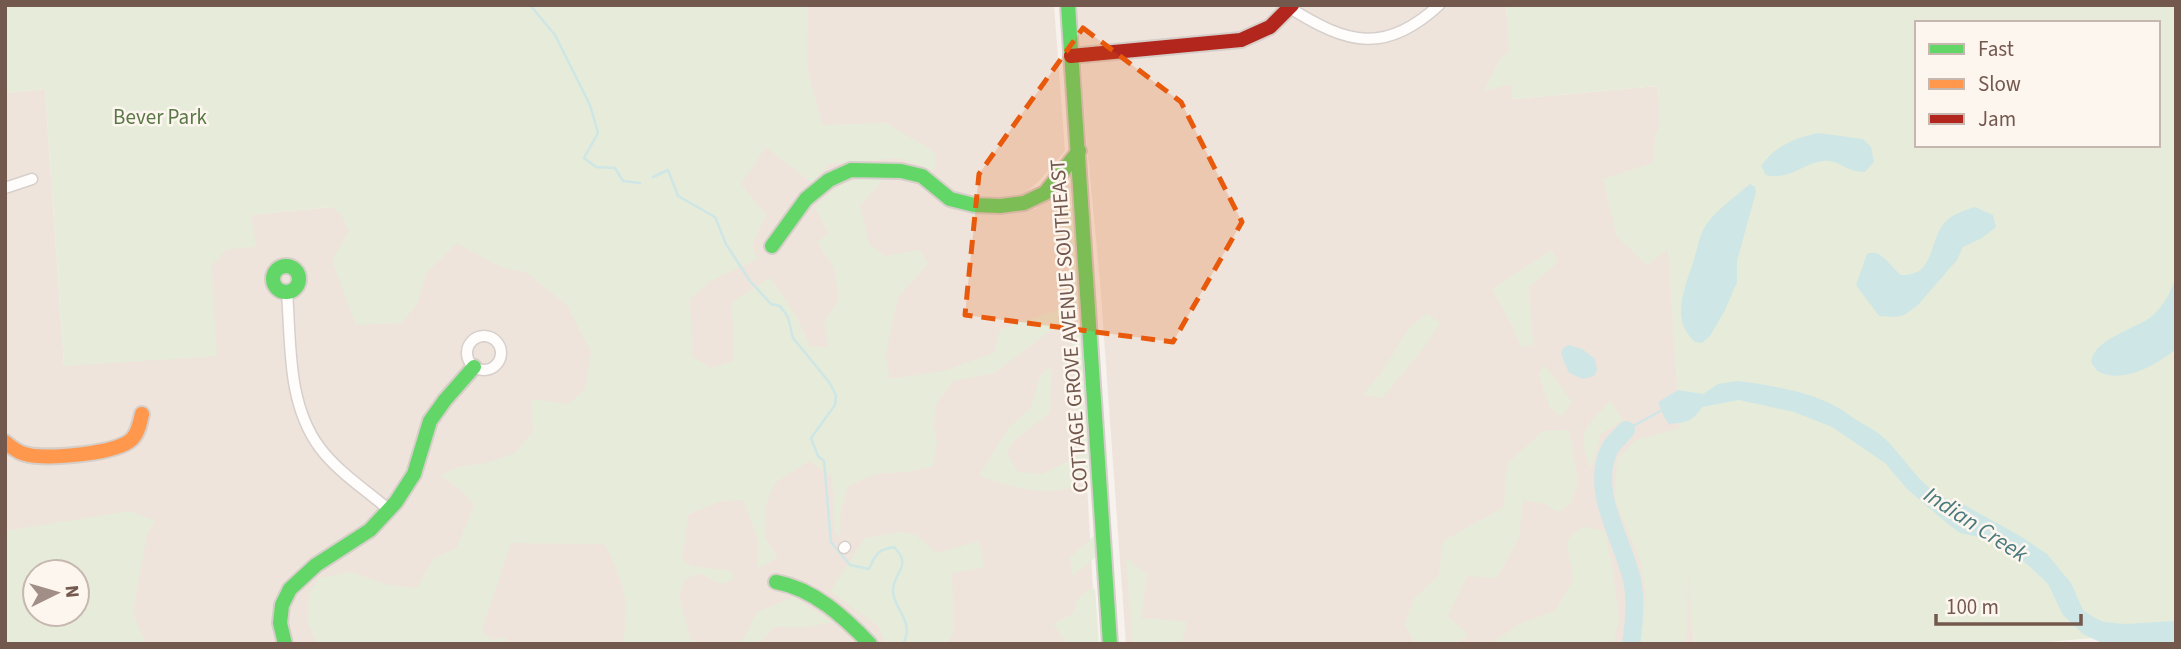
<svg xmlns="http://www.w3.org/2000/svg" width="2181" height="649" viewBox="0 0 2181 649" font-family="'Source Sans 3',sans-serif">
  <rect width="100%" height="100%" fill="#f7f2ed"/>
  <g fill="#efe4db" fill-rule="evenodd">
    <polygon points="797,5 1054,5 1065,151 1040,180 1023,195 998,199 998,215 1035,209 1070,183 1096,644 665,644 672,385 655,176"/>
    <polygon points="1077,5 1506,5 1513,99 1658,86 1694,644 1126,644 1100,282 1086,135"/>
    <path d="M 45,89 L 64,366 L 208,219 L 614,180 L 643,644 L 5,644 L 5,93 ZM 35,572 L 77,572 L 77,614 L 35,614 Z"/>
  </g>
  <g fill="#e6ecd9" fill-rule="evenodd">
    <path d="M 5,5 L 808,5 L 807,67 L 822,125 L 886,123 L 936,153 L 934,170 L 897,158 L 829,164 L 812,183 L 766,147 L 741,184 L 766,215 L 752,246 L 758,259 L 710,281 L 690,299 L 692,357 L 711,368 L 734,361 L 732,302 L 770,278 L 796,315 L 810,347 L 829,347 L 824,323 L 839,299 L 834,267 L 817,242 L 829,234 L 815,207 C 836,186 851,175 883,179 L 860,206 L 869,244 L 885,256 L 920,250 L 928,264 L 898,297 L 885,356 L 890,379 L 944,371 L 994,353 L 1000,330 L 1068,306 L 1065,198 L 1074,210 L 1083,306 L 994,373 L 953,381 L 935,405 L 934,427 L 937,440 L 933,466 L 906,472 L 875,474 L 848,486 L 841,510 L 839,537 L 835,531 L 832,476 L 809,461 L 775,483 L 765,507 L 765,538 L 778,558 L 758,568 L 758,539 L 743,500 L 720,501 L 688,515 L 682,560 L 692,566 L 732,571 L 734,579 L 722,584 L 699,573 L 685,579 L 679,595 L 690,639 L 705,644 L 623,644 C 630,598 625,586 605,544 L 511,543 L 482,630 L 491,640 L 506,637 L 506,644 L 317,644 L 308,622 L 309,593 L 319,578 L 351,572 L 387,585 L 417,588 L 433,559 L 457,548 L 474,505 L 463,492 L 441,475 L 458,467 L 487,463 L 515,453 L 533,432 L 531,399 L 568,404 L 586,389 L 591,352 L 567,305 L 527,273 L 501,267 L 457,243 L 426,273 L 417,304 L 402,323 L 356,325 L 332,260 L 349,231 L 341,214 L 332,207 L 251,215 L 256,247 L 227,249 L 211,266 L 217,356 L 64,366 L 45,89 L 5,93 Z"/>
    <path d="M 1506,5 L 2176,5 L 2176,631 L 2023,644 L 1694,644 L 1688,573 L 1686,641 L 1684,644 L 1637,644 L 1646,592 L 1640,560 L 1615,499 L 1617,459 L 1636,440 L 1680,428 L 1668,249 L 1647,265 L 1617,237 L 1603,179 L 1653,163 L 1655,136 L 1660,125 L 1658,86 L 1512,99 L 1511,84 L 1484,91 L 1499,60 L 1509,52 ZM 1917,23 L 2158,23 L 2158,145 L 1917,145 Z"/>
    <polygon points="1552,250 1558,262 1529,287 1533,345 1521,347 1513,328 1492,289"/>
    <polygon points="1427,313 1440,323 1426,345 1382,398 1363,394 1381,373 1409,328"/>
    <path d="M 1085,329 L 1089,478 C 1052,502 1017,487 979,476 L 1009,427 L 1031,408 L 1040,376 L 1052,365 L 1050,413 L 1014,440 L 1007,453 L 1017,472 L 1042,474 L 1080,456 L 1071,340 Z"/>
    <polygon points="1544,364 1572,402 1562,416 1550,408 1539,375"/>
    <path d="M 1610,401 L 1623,420 L 1601,434 L 1591,469 C 1576,431 1584,429 1610,401 Z"/>
    <polygon points="1569,430 1578,481 1571,503 1558,512 1545,504 1523,500 1519,538 1497,578 1467,576 1448,616 1468,635 1455,644 1415,644 1405,625 1414,598 1439,576 1443,541 1504,507 1507,464 1543,431"/>
    <path d="M 130,511 L 155,521 L 147,534 L 133,613 L 146,644 L 5,644 L 5,531 ZM 35,572 L 77,572 L 77,614 L 35,614 Z"/>
    <polygon points="1583,526 1605,532 1612,565 1619,620 1613,644 1490,644 1520,624 1556,610 1573,580 1567,540"/>
    <polygon points="901,532 916,535 937,553 979,541 984,567 952,573 954,631 947,644 886,644 878,626 830,591 865,538"/>
    <polygon points="1094,536 1096,557 1072,576 1070,557"/>
    <polygon points="1126,558 1147,574 1141,618 1187,622 1181,644 1133,644"/>
    <polygon points="1089,589 1095,589 1099,644 1067,644 1053,624 1074,613 1076,601"/>
    <polygon points="794,597 832,622 808,627 774,627 758,644 722,644 743,640 757,612"/>
  </g>
  <g fill="#cfe6e6">
    <path d="M 1818,133 L 1863,139 L 1871,147 L 1874,162 L 1865,172 C 1847,173 1839,159 1823,161 C 1803,163 1789,181 1766,175 L 1761,166 C 1775,146 1795,138 1818,133 Z"/>
    <path d="M 1750,184 L 1755,187 L 1756,192 L 1737,261 L 1737,282 L 1725,310 L 1710,336 L 1702,343 L 1695,342 C 1668,318 1687,284 1695,256 C 1698,246 1700,233 1706,225 C 1717,209 1735,197 1750,184 Z"/>
    <path d="M 1975,207 L 1993,215 L 1996,227 L 1982,238 L 1963,247 L 1957,260 L 1917,306 L 1904,315 L 1895,317 L 1879,316 L 1856,285 L 1867,254 C 1882,248 1890,267 1901,275 C 1936,276 1928,241 1945,222 C 1953,214 1965,210 1975,207 Z"/>
    <path d="M 2176,275 L 2176,349 C 2156,365 2123,385 2097,371 L 2091,362 C 2094,339 2135,329 2151,317 C 2164,306 2172,291 2176,275 Z"/>
    <polygon points="1569,345 1582,349 1595,359 1597,370 1594,376 1583,379 1569,373 1561,354 1563,348"/>
    <path d="M 1737,381 C 1770,385 1807,391 1837,407 C 1845,411 1852,418 1860,422 C 1866,426 1873,429 1878,433 C 1906,454 1922,497 1959,502 L 2020,536 L 2047,554 L 2071,583 L 2083,610 L 2095,618 L 2104,622 L 2124,624 L 2176,621 L 2176,644 L 2104,644 L 2083,634 L 2063,615 L 2048,584 L 2028,565 L 2013,554 L 1987,539 L 1960,533 L 1948,524 L 1907,489 L 1885,463 L 1832,427 L 1794,412 L 1739,400 L 1702,407 C 1694,421 1685,423 1669,424 L 1665,419 L 1658,402 L 1678,390 L 1703,394 L 1718,384 Z"/>
  </g>
  <g fill="none" stroke-linecap="round" stroke-linejoin="round">
    <g stroke="#cfe6e6" stroke-width="2.5">
      <polyline points="530,5 555,35 590,105 598,133 584,158 596,167 615,168 623,181 640,183"/>
      <path d="M 653,177 L 668,170 L 678,196 L 715,217 L 726,244 L 750,281 L 771,304 L 780,306 L 788,317 L 793,338 L 829,382 L 836,395 L 835,405 L 811,438 L 818,456 L 824,461 L 831,542 L 850,565 L 869,569 C 875,555 878,549 894,547 C 914,568 892,571 893,592 C 895,611 915,622 903,644"/>
      <polyline points="1626,430 1664,409"/>
    </g>
    <path stroke="#cfe6e6" stroke-width="18" d="M 1626,430 C 1621,436 1612,443 1609,450 C 1589,495 1625,541 1633,585 C 1636,604 1634,625 1631,644"/>
    <defs>
      <g id="street">
        <path d="M 1290,8 C 1347,44 1385,55 1439,5"/>
        <polyline points="5,188 32,179"/>
        <path d="M 287,292 C 291,344 287,404 320,448 C 338,472 366,490 388,509"/>
        <circle cx="484" cy="353" r="17"/>
        <polyline points="844,548 845,547"/>
      </g>
      <g id="fast">
        <polyline points="1068,5 1110,644"/>
        <polyline points="772,246 806,199 829,180 851,170 901,171 922,176 950,199 974,205 1000,206 1024,203 1045,193 1079,151"/>
        <circle cx="286" cy="279" r="13"/>
        <path d="M 776,582 C 814,589 844,617 870,644"/>
        <polyline points="285,644 280,623 282,605 290,589 316,565 370,530 396,502 414,474 430,421 445,400 474,367"/>
      </g>
      <path id="slow" d="M 5,442 C 12,448 20,454 29,455 C 49,459 117,454 132,439 C 138,433 140,423 142,414"/>
      <polyline id="jam" points="1071,56 1241,40 1270,27 1292,5"/>
    </defs>
    <use href="#street" stroke="#d6cfcb" stroke-width="13"/>
    <use href="#fast" stroke="#d6cec9" stroke-width="18"/>
    <use href="#slow" stroke="#d6cec9" stroke-width="18"/>
    <use href="#jam" stroke="#d6cec9" stroke-width="18"/>
    <use href="#street" stroke="#fefdfc" stroke-width="10"/>
    <use href="#fast" stroke="#63d668" stroke-width="14"/>
    <use href="#slow" stroke="#ff974d" stroke-width="14"/>
    <use href="#jam" stroke="#b3261e" stroke-width="14"/>
  </g>
  <path fill="#e8590c" fill-opacity="0.2" stroke="#e8590c" stroke-width="5" stroke-dasharray="14 9" stroke-linejoin="round" d="M 1083,28 L 1181,102 L 1242,222 L 1173,342 L 965,315 L 979,174 Z"/>
  <g text-anchor="middle" stroke-width="5" stroke-linejoin="round" paint-order="stroke">
    <g font-size="21" fill="#5a7847" stroke="#fdf6ef">
      <text x="160" y="124">Bever Park</text>
    </g>
    <g font-size="21" fill="#73584e" stroke="#fdf6ef">
      <text transform="translate(1069 326) rotate(-94)" y="7">COTTAGE GROVE AVENUE SOUTHEAST</text>
    </g>
    <g font-size="23" font-style="italic" fill="#47797d" stroke="#fdf6ef">
      <text transform="translate(1976 524) rotate(33)" y="8">Indian Creek</text>
    </g>
  </g>
  <rect width="2181" height="649" fill="none" stroke="#73584e" stroke-width="14"/>
  <rect x="1915" y="21" width="245" height="126" fill="#fdf6ef" stroke="#c6b7af" stroke-width="2"/>
  <rect x="1929" y="44" width="35" height="10" fill="#63d668" stroke="#c6b7af" stroke-width="2"/>
  <text x="1978" y="56" font-size="21" fill="#73584e">Fast</text>
  <rect x="1929" y="79" width="35" height="10" fill="#ff974d" stroke="#c6b7af" stroke-width="2"/>
  <text x="1978" y="91" font-size="21" fill="#73584e">Slow</text>
  <rect x="1929" y="114" width="35" height="10" fill="#b3261e" stroke="#c6b7af" stroke-width="2"/>
  <text x="1978" y="126" font-size="21" fill="#73584e">Jam</text>
  <g transform="translate(56 593) rotate(85)"><circle r="33" fill="#fdf6ef" stroke="#c6b7af" stroke-width="2"/>
  <path d="M0-5L12 26L0 18L-12 26Z" fill="#a18e86"/>
  <text y="-10" font-size="19" font-weight="bold" text-anchor="middle" fill="#73584e">N</text>
  </g>
  <path d="M1936 614v10h145v-10" fill="none" stroke="#73584e" stroke-width="3.5"/>
  <text x="1946" y="614" font-size="21" fill="#73584e" stroke="#fdf6ef" stroke-width="5" paint-order="stroke">100 m</text>
</svg>
